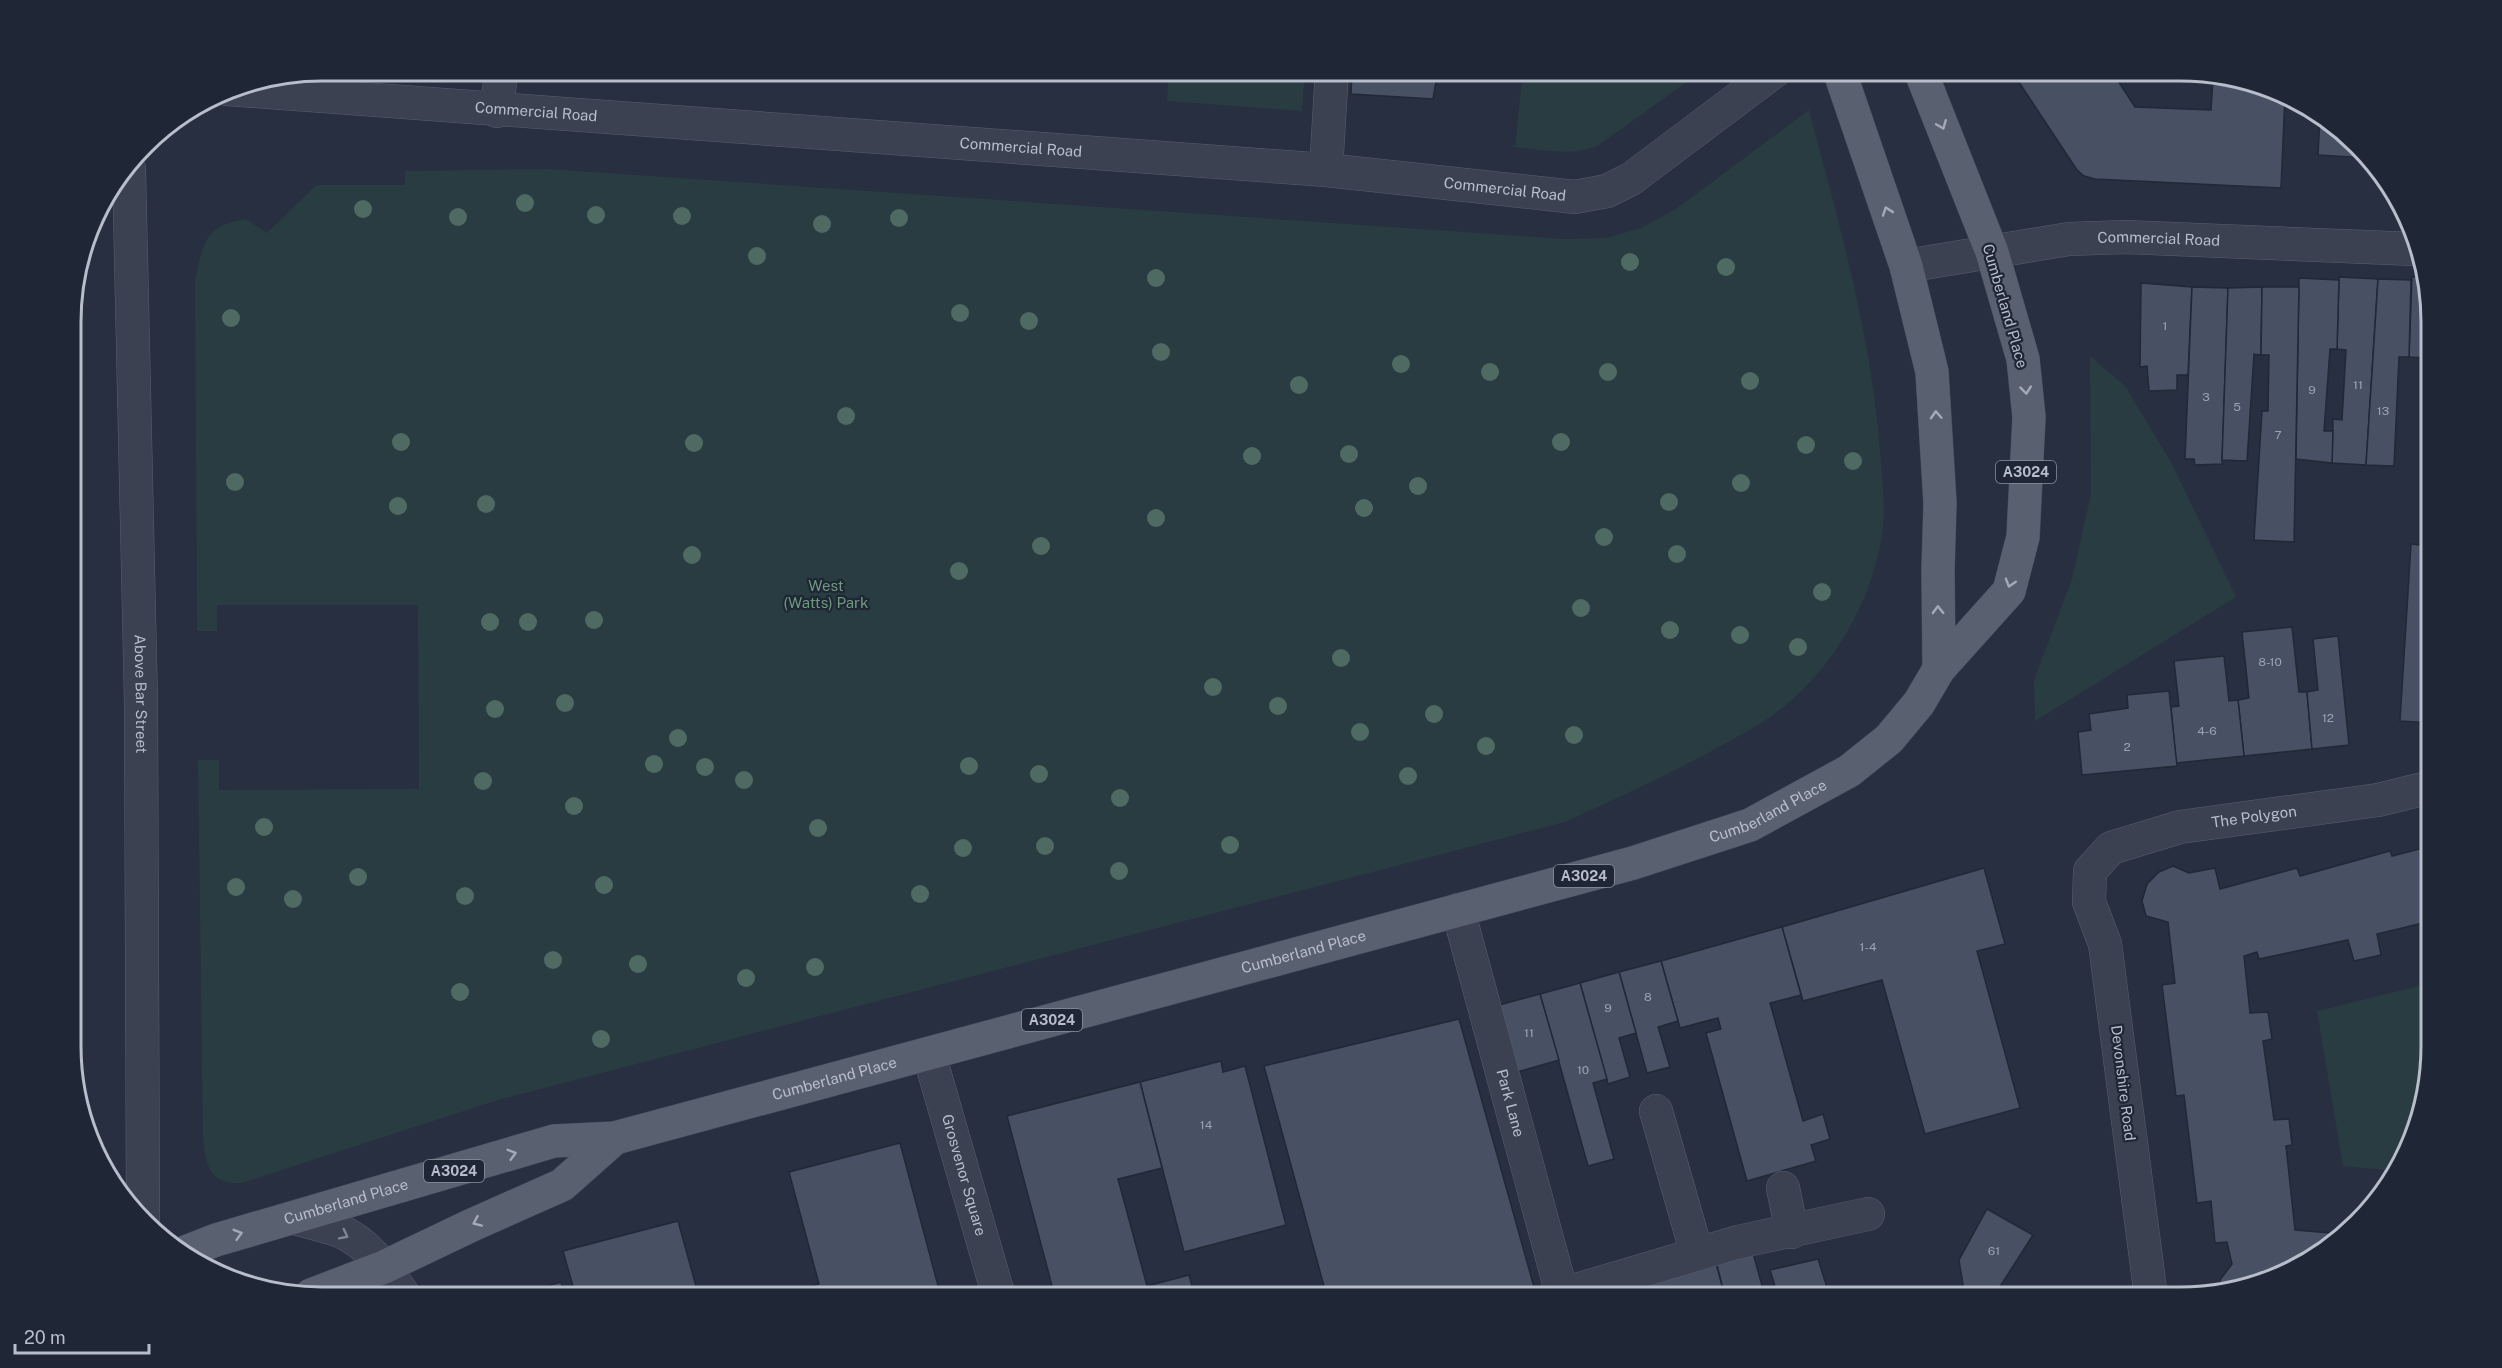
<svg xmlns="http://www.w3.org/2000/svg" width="2502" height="1368" viewBox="0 0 2502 1368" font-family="'Public Sans',sans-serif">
  <rect width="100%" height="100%" fill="#272f40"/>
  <g fill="#293c41">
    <polygon points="1169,71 1305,71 1302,111 1167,101"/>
    <path d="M 1541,71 L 1541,70 L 1702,71 L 1599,145 C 1572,157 1543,150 1515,147 L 1522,79 Z"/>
    <path d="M 1809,110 C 1839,223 1871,334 1880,451 C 1882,480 1887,512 1881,541 C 1869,606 1833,668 1781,709 C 1765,722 1746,732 1728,742 C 1675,772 1620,797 1565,822 L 498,1100 L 242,1183 C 208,1185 206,1165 203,1137 L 198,760 L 219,760 L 219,790 L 419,789 L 418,605 L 217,605 L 217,631 L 197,631 L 195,281 C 203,244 204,225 246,219 L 267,233 L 316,185 L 405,185 L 405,171 L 548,169 L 1565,239 L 1606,238 L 1641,228 L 1676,209 Z"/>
    <polygon points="2090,356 2125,386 2172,464 2236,597 2035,721 2034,680 2072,579 2091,494"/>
    <polygon points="71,463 78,465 80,645 72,655"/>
    <polygon points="72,769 80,779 79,1094 73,1079"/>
    <polygon points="2431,983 2431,1046 2405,1157 2396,1171 2343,1166 2317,1011"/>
  </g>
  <g fill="#485164" stroke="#212837" stroke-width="1.5">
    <polygon points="1352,70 1438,70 1433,99 1351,94"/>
    <polygon points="2011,70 2111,70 2135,107 2211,110 2213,78 2285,95 2281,188 2095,179 2084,176 2077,170"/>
    <polygon points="2320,116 2345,133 2367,158 2318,155"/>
    <polygon points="2339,277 2378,279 2366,465 2332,463 2333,419 2342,420 2346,350 2337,349"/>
    <polygon points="2412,277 2425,277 2429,290 2428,358 2409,357"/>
    <polygon points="2299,278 2339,280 2337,349 2330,349 2324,431 2333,431 2332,463 2296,459"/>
    <polygon points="2378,279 2411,280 2409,357 2399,357 2394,466 2366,465"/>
    <polygon points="2141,283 2192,287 2188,375 2177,375 2177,390 2149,391 2147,366 2140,367"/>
    <polygon points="2192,287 2228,288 2222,464 2195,465 2194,459 2185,459"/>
    <polygon points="2262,287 2261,355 2254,354 2247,461 2222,460 2228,288"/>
    <polygon points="2262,287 2299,287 2294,542 2254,540 2262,411 2268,411 2269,355 2261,355"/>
    <polygon points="73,297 76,297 77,326 71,327"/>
    <polygon points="77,326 80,364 71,364 71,327"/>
    <polygon points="2430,337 2430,378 2427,378"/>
    <polygon points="71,364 80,364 80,401 77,402 71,402"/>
    <polygon points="71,402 77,402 78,448 71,451"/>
    <polygon points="2411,544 2430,546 2431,723 2400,721"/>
    <polygon points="2292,627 2299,692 2307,692 2312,749 2244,756 2238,700 2249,698 2242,632"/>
    <polygon points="2338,636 2349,745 2312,749 2307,692 2318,690 2313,639"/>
    <polygon points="2224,656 2229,701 2238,700 2244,756 2176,763 2171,707 2179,706 2174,661"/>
    <polygon points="2169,691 2177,766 2082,775 2078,732 2091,730 2089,714 2128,708 2127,695"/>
    <polygon points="2431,846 2431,921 2377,934 2381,955 2354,961 2348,940 2259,959 2257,952 2244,956 2250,1013 2268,1012 2272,1039 2263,1041 2274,1120 2289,1119 2292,1145 2286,1146 2295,1230 2343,1234 2319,1255 2260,1284 2219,1292 2220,1280 2232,1264 2227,1242 2215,1243 2211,1201 2197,1203 2184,1095 2176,1096 2162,985 2175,983 2168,922 2146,916 2142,901 2147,884 2159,872 2173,866 2189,873 2215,868 2220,889 2297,868 2300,876 2390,851 2392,856"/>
    <polygon points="1984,868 2005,944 1977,951 2020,1108 1925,1134 1882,980 1803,1001 1782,927"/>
    <polygon points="1782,927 1801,995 1770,1003 1803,1121 1823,1114 1830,1139 1811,1145 1816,1161 1747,1181 1706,1033 1721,1029 1718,1018 1680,1028 1661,961"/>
    <polygon points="1661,961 1678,1021 1658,1027 1670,1067 1647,1073 1619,972"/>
    <polygon points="1619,972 1636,1033 1619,1038 1630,1077 1608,1084 1580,983"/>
    <polygon points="1580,983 1607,1079 1593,1083 1614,1159 1588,1166 1540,994"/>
    <polygon points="1540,994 1559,1060 1517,1072 1499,1005"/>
    <polygon points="1459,1019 1534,1287 1496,1297 1327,1297 1264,1066"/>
    <polygon points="1221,1061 1223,1072 1245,1066 1286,1225 1184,1252 1140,1082"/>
    <polygon points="1140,1082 1162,1168 1118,1179 1147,1286 1189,1275 1195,1297 1055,1297 1007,1116"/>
    <polygon points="900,1143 941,1297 769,1297 819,1284 789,1172"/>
    <polygon points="1987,1209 2033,1235 1999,1288 2014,1297 1965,1297 1959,1260"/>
    <polygon points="678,1221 699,1297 576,1297 563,1251"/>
    <polygon points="1753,1253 1764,1293 1751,1297 1725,1297 1717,1265"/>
    <polygon points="1714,1256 1725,1297 1647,1297 1640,1276"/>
    <polygon points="1818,1259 1830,1297 1774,1297 1778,1296 1770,1270"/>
    <polygon points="561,1282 565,1297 506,1297 530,1291"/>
  </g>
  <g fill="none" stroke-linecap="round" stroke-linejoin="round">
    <defs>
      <g id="minor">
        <path id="s1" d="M 227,89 L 1326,170 L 1575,197 L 1607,191 L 1631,179 L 1776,70"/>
        <polyline points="497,111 501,70"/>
        <path id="s2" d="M 129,169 L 141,703 L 143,1219"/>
        <polyline points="1326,170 1332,70"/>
        <path id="s3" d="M 1906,266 L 2069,239 L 2125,237 L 2414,249"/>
        <path id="s4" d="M 1458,910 L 1562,1294"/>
        <path id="s5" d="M 929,1054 L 999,1297"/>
        <polyline points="1656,1111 1697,1254"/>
        <polyline points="1783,1188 1792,1232"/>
        <path d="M 294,1218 C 309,1222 325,1226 340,1231 C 369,1243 388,1273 405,1297"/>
        <polyline points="1553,1297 1738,1242 1868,1214"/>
        <path id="s6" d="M 2151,1297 L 2105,944 L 2089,902 L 2090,871 L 2111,848 L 2180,827 L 2378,800 L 2431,787"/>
      </g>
      <g id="major">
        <polyline points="1839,70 1906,266 1932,372 1940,503 1938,570 1939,669"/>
        <path id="s7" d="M 183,1253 L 216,1240 L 554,1141 L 615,1138 L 1633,863 L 1750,825 L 1849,771 L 1889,739 L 1919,703 L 1939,669 L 2009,591 L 2023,537 L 2029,417 L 2023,359 L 1992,252 L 1920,70"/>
        <polyline points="311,1295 384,1267 472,1225 562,1185 615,1138"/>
      </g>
    </defs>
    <use href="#minor" stroke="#585f6d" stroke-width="34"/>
    <use href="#major" stroke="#444a59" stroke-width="34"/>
    <use href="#minor" stroke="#3b4150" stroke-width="33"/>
    <use href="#major" stroke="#596070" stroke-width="33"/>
  </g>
  <g fill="#4f6a62">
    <circle cx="525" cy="203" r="9"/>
    <circle cx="363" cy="209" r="9"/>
    <circle cx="596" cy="215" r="9"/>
    <circle cx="682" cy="216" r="9"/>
    <circle cx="458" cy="217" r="9"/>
    <circle cx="899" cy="218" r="9"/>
    <circle cx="822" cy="224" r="9"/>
    <circle cx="757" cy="256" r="9"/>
    <circle cx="1630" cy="262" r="9"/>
    <circle cx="1726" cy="267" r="9"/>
    <circle cx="1156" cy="278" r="9"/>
    <circle cx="960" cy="313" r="9"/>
    <circle cx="231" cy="318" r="9"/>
    <circle cx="1029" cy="321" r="9"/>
    <circle cx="1161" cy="352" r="9"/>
    <circle cx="1401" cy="364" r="9"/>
    <circle cx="1490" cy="372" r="9"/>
    <circle cx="1608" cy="372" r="9"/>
    <circle cx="1750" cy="381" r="9"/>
    <circle cx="1299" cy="385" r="9"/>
    <circle cx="846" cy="416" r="9"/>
    <circle cx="401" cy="442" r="9"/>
    <circle cx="1561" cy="442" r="9"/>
    <circle cx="694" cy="443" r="9"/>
    <circle cx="1806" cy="445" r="9"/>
    <circle cx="1349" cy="454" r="9"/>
    <circle cx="1252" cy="456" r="9"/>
    <circle cx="1853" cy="461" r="9"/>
    <circle cx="235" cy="482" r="9"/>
    <circle cx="1741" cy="483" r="9"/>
    <circle cx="1418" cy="486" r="9"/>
    <circle cx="1669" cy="502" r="9"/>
    <circle cx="486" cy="504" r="9"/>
    <circle cx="398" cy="506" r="9"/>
    <circle cx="1364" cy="508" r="9"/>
    <circle cx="1156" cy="518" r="9"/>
    <circle cx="1604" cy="537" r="9"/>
    <circle cx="1041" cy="546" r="9"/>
    <circle cx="1677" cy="554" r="9"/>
    <circle cx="692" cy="555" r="9"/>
    <circle cx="959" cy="571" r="9"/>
    <circle cx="1822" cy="592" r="9"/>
    <circle cx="1581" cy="608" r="9"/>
    <circle cx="594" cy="620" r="9"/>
    <circle cx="490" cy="622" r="9"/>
    <circle cx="528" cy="622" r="9"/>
    <circle cx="1670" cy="630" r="9"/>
    <circle cx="1740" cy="635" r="9"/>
    <circle cx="1798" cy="647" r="9"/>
    <circle cx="1341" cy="658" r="9"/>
    <circle cx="1213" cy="687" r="9"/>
    <circle cx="565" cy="703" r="9"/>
    <circle cx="1278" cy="706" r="9"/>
    <circle cx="495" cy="709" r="9"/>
    <circle cx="1434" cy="714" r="9"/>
    <circle cx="1360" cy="732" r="9"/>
    <circle cx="1574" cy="735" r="9"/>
    <circle cx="678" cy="738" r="9"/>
    <circle cx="1486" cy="746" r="9"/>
    <circle cx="654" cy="764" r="9"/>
    <circle cx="969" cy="766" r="9"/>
    <circle cx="705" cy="767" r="9"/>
    <circle cx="1039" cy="774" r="9"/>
    <circle cx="1408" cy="776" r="9"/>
    <circle cx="744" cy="780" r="9"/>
    <circle cx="483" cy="781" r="9"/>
    <circle cx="1120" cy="798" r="9"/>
    <circle cx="574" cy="806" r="9"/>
    <circle cx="264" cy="827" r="9"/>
    <circle cx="818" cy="828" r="9"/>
    <circle cx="1230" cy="845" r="9"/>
    <circle cx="1045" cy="846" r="9"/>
    <circle cx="963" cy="848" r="9"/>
    <circle cx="1119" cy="871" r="9"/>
    <circle cx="358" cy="877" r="9"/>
    <circle cx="604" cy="885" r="9"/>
    <circle cx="236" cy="887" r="9"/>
    <circle cx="920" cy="894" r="9"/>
    <circle cx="465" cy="896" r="9"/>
    <circle cx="293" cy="899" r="9"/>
    <circle cx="553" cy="960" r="9"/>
    <circle cx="638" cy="964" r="9"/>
    <circle cx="815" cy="967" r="9"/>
    <circle cx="746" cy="978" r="9"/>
    <circle cx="460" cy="992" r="9"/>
    <circle cx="601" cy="1039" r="9"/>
  </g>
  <defs><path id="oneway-chevron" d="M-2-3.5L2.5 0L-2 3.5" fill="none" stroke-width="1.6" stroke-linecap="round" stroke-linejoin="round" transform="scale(1.5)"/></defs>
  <g stroke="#a4aab8">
    <use href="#oneway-chevron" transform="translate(1942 125) rotate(68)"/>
    <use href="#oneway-chevron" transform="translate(1887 211) rotate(-109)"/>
    <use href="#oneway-chevron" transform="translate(2026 390) rotate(84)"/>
    <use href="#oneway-chevron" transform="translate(1936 415) rotate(-93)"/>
    <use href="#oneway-chevron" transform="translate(2010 583) rotate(107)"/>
    <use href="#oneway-chevron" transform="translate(1938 610) rotate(-91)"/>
    <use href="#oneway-chevron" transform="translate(512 1154) rotate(-16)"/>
    <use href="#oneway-chevron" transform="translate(477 1222) rotate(156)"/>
    <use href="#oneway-chevron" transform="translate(238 1234) rotate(-16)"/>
  </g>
  <use stroke="#7f8593" href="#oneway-chevron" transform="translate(344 1235) rotate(27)"/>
  <g text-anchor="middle" stroke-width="4.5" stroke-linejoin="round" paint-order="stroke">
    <g font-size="12" fill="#9ba2b0">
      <text x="2165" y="330">1</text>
      <text x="2358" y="389">11</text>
      <text x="2312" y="394">9</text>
      <text x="2206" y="401">3</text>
      <text x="2237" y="411">5</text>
      <text x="2383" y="415">13</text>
      <text x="2278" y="439">7</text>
      <text x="2270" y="666">8-10</text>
      <text x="2328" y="722">12</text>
      <text x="2207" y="735">4-6</text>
      <text x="2127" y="751">2</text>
      <text x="1868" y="951">1-4</text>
      <text x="1648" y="1001">8</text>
      <text x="1608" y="1012">9</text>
      <text x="1529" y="1037">11</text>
      <text x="1583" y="1074">10</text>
      <text x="1206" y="1129">14</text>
      <text x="1994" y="1255">61</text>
    </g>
    <g fill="#1f2635" stroke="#89909d" stroke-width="1.5">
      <rect x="1996" y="461" width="60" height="22" rx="4.5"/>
      <rect x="1554" y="865" width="60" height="22" rx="4.5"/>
      <rect x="1022" y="1009" width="60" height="22" rx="4.5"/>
      <rect x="424" y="1160" width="60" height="22" rx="4.5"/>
    </g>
    <g font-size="14" font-weight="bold" fill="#b7bdca">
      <text x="2026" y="477">A3024</text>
      <text x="1584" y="881">A3024</text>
      <text x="1052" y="1025">A3024</text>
      <text x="454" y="1176">A3024</text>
    </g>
    <g font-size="15" fill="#b7bdca" stroke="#1f2635">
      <text dy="5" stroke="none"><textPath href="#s1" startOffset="310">Commercial Road</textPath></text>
      <text dy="5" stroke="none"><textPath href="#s1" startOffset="796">Commercial Road</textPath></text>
      <text dy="5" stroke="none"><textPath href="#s1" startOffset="1282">Commercial Road</textPath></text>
      <text dy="5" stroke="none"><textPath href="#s3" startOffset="255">Commercial Road</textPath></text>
      <text transform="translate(2005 306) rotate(74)" y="5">Cumberland Place</text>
      <text dy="5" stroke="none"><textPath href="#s2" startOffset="525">Above Bar Street</textPath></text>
      <text dy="5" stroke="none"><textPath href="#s7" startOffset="1648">Cumberland Place</textPath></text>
      <text dy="5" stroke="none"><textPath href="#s6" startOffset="610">The Polygon</textPath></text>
      <text dy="5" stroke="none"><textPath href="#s7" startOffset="1162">Cumberland Place</textPath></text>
      <text dy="5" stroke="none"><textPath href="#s7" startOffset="676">Cumberland Place</textPath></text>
      <text transform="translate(2123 1083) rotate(83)" y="5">Devonshire Road</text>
      <text dy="5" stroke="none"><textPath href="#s4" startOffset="200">Park Lane</textPath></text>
      <text dy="5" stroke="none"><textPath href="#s5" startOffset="126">Grosvenor Square</textPath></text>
      <text dy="5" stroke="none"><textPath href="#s7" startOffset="171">Cumberland Place</textPath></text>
    </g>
    <g font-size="15" fill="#6f9a7d" stroke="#1f2635">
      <text x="826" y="591">West<tspan x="826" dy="17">(Watts) Park</tspan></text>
    </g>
  </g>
  <path d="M0 0H2502V1368H0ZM322 81H2180A241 241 0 0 1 2421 322V1046A241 241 0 0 1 2180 1287H322A241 241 0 0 1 81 1046V322A241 241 0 0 1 322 81Z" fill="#1f2635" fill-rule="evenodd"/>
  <path fill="none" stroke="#b7bdca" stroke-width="3" d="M322 81H2180A241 241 0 0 1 2421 322V1046A241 241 0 0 1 2180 1287H322A241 241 0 0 1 81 1046V322A241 241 0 0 1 322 81Z"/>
  <path d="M15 1344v9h134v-9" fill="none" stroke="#b7bdca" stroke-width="3"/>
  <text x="24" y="1344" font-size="18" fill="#b7bdca" stroke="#1f2635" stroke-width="4.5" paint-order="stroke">20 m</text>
</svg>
